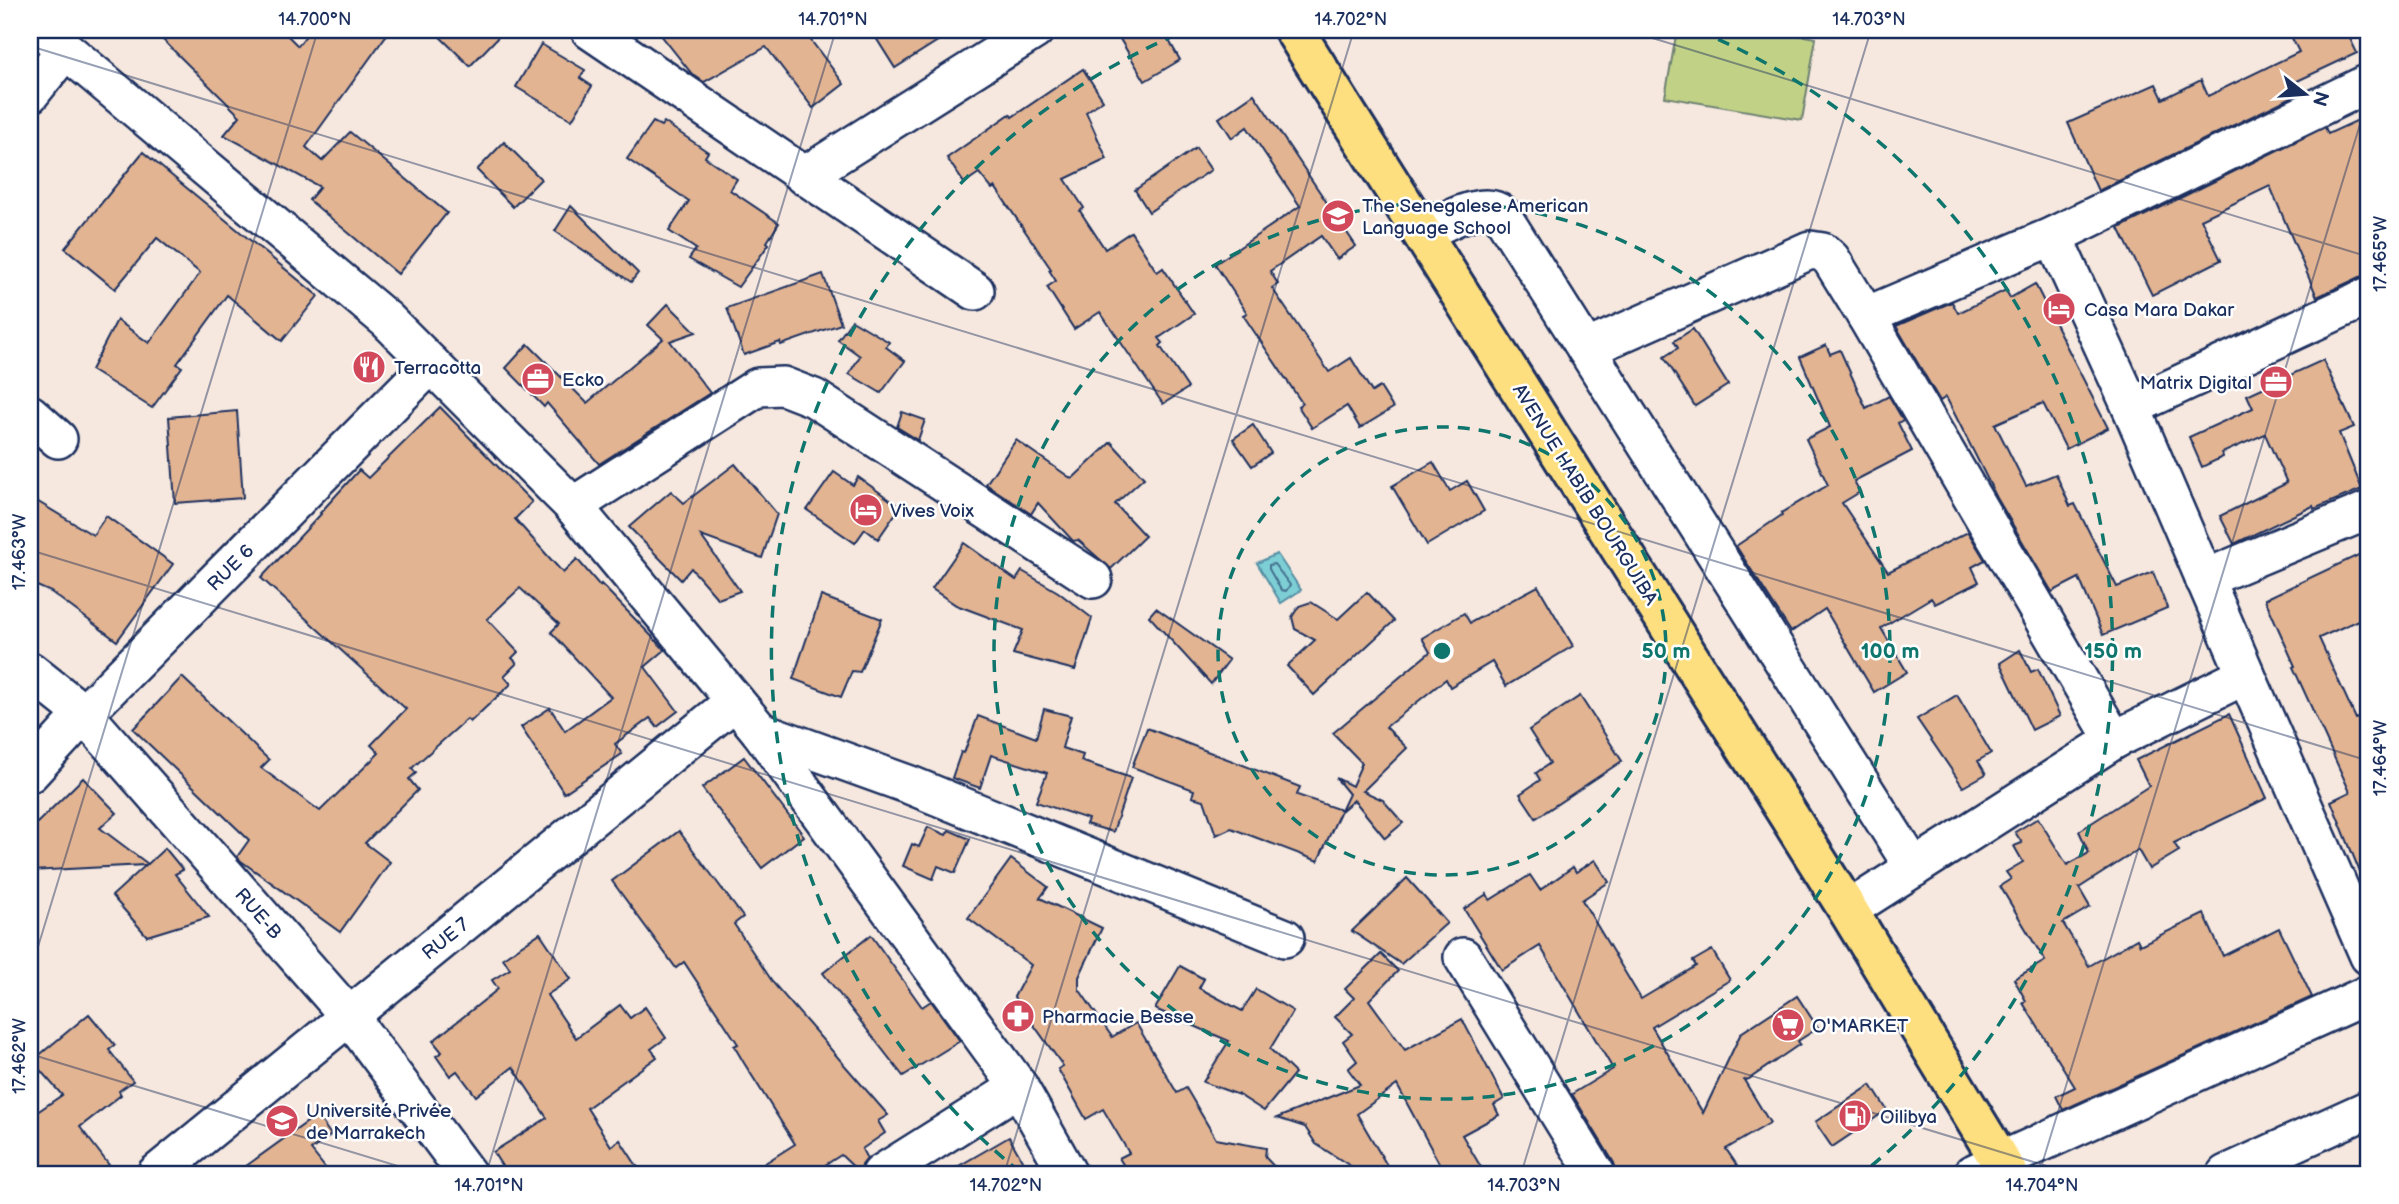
<svg xmlns="http://www.w3.org/2000/svg" width="2399" height="1204" viewBox="0 0 2399 1204" font-family="'Balsamiq Sans',sans-serif">
  <rect width="100%" height="100%" fill="#f6e8de"/>
  <filter id="ink" filterUnits="userSpaceOnUse"><feTurbulence type="fractalNoise" baseFrequency=".0143" numOctaves="2"/><feDisplacementMap in="SourceGraphic" scale="14" xChannelSelector="R" yChannelSelector="G"/><feConvolveMatrix kernelMatrix="1 2 1 2 8 2 1 2 1" color-interpolation-filters="sRGB"/></filter>
  <g filter="url(#ink)">
    <polygon fill="#c1d287" stroke="#6e8072" stroke-width="2" points="1677,30 1768,30 1816,38 1802,120 1665,97"/>
    <polygon fill="#7ecfd5" stroke="#568fa5" stroke-width="2" points="1277,554 1301,590 1281,603 1257,563"/>
    <g fill="none" stroke-linecap="round" stroke-linejoin="round">
      <polygon stroke="#436f8e" stroke-width="2" points="1274,564 1290,585 1286,591 1281,590 1269,569 1269,565"/>
    </g>
    <g fill="#e2b492" stroke="#1b2f5e" stroke-width="2">
      <polygon points="153,30 282,30 298,46 310,30 390,30 306,147 322,161 350,132 447,213 398,274 309,200 320,187 224,135 240,116"/>
      <polygon points="433,30 505,30 470,66"/>
      <polygon points="657,30 803,30 844,84 813,108 766,47 704,82 692,74"/>
      <polygon points="871,30 955,30 895,68"/>
      <polygon points="1136,30 1163,30 1180,60 1145,81 1120,39"/>
      <polygon points="2288,30 2346,30 2357,53 2295,82 2300,93 2098,191 2068,123 2156,84 2163,99 2201,80 2208,96 2299,52"/>
      <polygon points="541,44 585,70 580,78 592,86 572,120 516,87"/>
      <polygon points="1083,69 1103,100 1086,112 1107,159 1065,179 1084,208 1080,211 1105,249 1131,232 1157,272 1163,268 1194,314 1159,338 1163,343 1160,346 1188,388 1163,404 1100,312 1074,329 1047,287 1056,281 1049,270 1051,269 995,187 992,189 979,173 964,183 947,158 1010,114 1012,117"/>
      <polygon points="1254,94 1356,246 1337,259 1321,236 1270,271 1278,284 1272,288 1329,372 1351,358 1372,392 1380,387 1393,408 1360,428 1347,406 1312,428 1298,406 1302,403 1243,315 1247,313 1215,264 1300,206 1247,127 1232,138 1219,118"/>
      <polygon points="2369,115 2369,275 2360,277 2317,297 2270,186 2201,219 2221,260 2152,295 2119,228 2325,127 2328,134"/>
      <polygon points="653,122 661,126 664,122 708,152 705,157 737,179 730,190 779,223 767,242 769,244 738,287 689,259 696,249 669,231 689,201 627,159"/>
      <polygon points="504,142 541,179 513,207 477,170"/>
      <polygon points="1196,148 1211,170 1149,212 1135,190"/>
      <polygon points="143,152 318,296 282,341 227,295 177,364 182,367 152,408 91,370 117,320 149,343 200,273 157,238 115,289 65,248"/>
      <polygon points="571,206 638,273 631,282 555,231"/>
      <polygon points="823,274 841,324 781,345 780,342 744,355 727,308"/>
      <polygon points="2035,284 2108,428 2066,449 2043,403 1995,424 2026,486 2056,474 2070,506 2075,504 2117,587 2153,572 2167,608 2103,635 2079,578 2052,592 1997,498 1946,397 1940,401 1896,326 1952,302 1958,313 2006,290 2010,298"/>
      <polygon points="668,304 696,332 670,341 710,393 599,464 547,403 544,407 506,368 528,344 587,403 663,339 648,325"/>
      <polygon points="852,320 889,342 886,347 905,361 881,393 849,374 860,356 838,340"/>
      <polygon points="1693,329 1728,385 1695,406 1664,357 1678,348 1674,341"/>
      <polygon points="1826,345 1830,354 1840,350 1866,408 1889,396 1903,420 1898,423 1912,451 1854,481 1860,492 1842,503 1888,572 1968,532 1985,560 1972,567 1979,582 1935,604 1931,598 1881,628 1907,672 1874,692 1825,609 1791,632 1736,546 1782,515 1781,513 1828,485 1806,439 1830,427 1800,357"/>
      <polygon points="2323,360 2354,427 2339,433 2362,489 2314,509 2313,506 2234,544 2220,516 2287,483 2265,434 2222,453 2223,457 2202,467 2189,437 2253,408 2247,395"/>
      <polygon points="440,407 532,502 515,519 563,573 577,559 600,586 601,584 665,650 645,667 678,711 657,727 650,718 615,744 622,754 564,793 521,727 550,708 565,731 611,697 551,632 559,624 520,588 487,619 518,652 512,658 517,663 504,676 511,684 470,722 467,719 412,768 416,773 409,779 418,790 365,843 390,862 340,932 241,861 237,857 249,840 133,729 182,677 269,760 261,768 320,811 379,753 371,745 406,709 261,578 321,514 320,513 359,470 368,478"/>
      <polygon points="237,411 243,498 175,503 169,417"/>
      <polygon points="902,412 925,420 918,440 897,427"/>
      <polygon points="1253,425 1271,453 1252,466 1233,439"/>
      <polygon points="1016,440 1072,479 1111,442 1144,478 1115,504 1145,536 1111,569 1078,540 1073,541 1038,503 1031,514 986,484"/>
      <polygon points="1433,462 1450,491 1467,481 1484,511 1427,545 1392,486"/>
      <polygon points="735,464 777,514 762,558 701,536 740,591 718,599 691,568 681,580 629,527 671,491 684,503"/>
      <polygon points="834,472 853,485 858,477 900,507 878,539 865,529 855,543 807,510"/>
      <polygon points="30,497 93,535 106,516 173,564 117,641 51,592 30,583"/>
      <polygon points="964,543 1016,580 1022,571 1058,592 1092,618 1075,670 1013,654 1023,630 956,605 932,589"/>
      <polygon points="2369,550 2369,615 2319,638 2356,719 2369,713 2368,892 2331,801 2350,792 2293,667 2295,666 2265,599"/>
      <polygon points="1538,586 1573,646 1506,686 1492,662 1450,687 1446,679 1386,727 1407,748 1363,791 1383,800 1403,823 1385,838 1354,800 1341,811 1349,794 1336,778 1352,786 1362,763 1333,733 1430,652 1422,638 1464,613 1470,623"/>
      <polygon points="1367,592 1394,621 1314,695 1287,666 1315,640 1295,629 1292,617 1299,606 1311,602 1338,619"/>
      <polygon points="821,596 882,619 860,672 852,671 841,697 793,679"/>
      <polygon points="1156,608 1229,660 1211,684 1149,616"/>
      <polygon points="2020,650 2031,672 2038,669 2060,716 2032,730 2000,663"/>
      <polygon points="1957,695 1991,753 1978,761 1986,774 1963,787 1917,719"/>
      <polygon points="1580,696 1622,761 1536,818 1520,794 1540,780 1536,773 1550,763 1529,730"/>
      <polygon points="1044,709 1071,716 1062,748 1083,755 1081,761 1131,778 1113,832 1086,824 1088,819 1036,802 1047,773 991,755 980,788 952,778 961,752 964,753 978,716 1036,738"/>
      <polygon points="2229,714 2267,798 2174,843 2179,851 2149,869 2138,850 2079,888 2090,907 2063,923 2089,966 2137,939 2140,945 2204,914 2223,956 2279,928 2312,997 2063,1110 2056,1096 2075,1087 2023,1003 2026,1001 2014,979 2045,961 2000,886 2011,879 2006,872 2023,862 2014,846 2022,843 2015,832 2038,818 2067,865 2089,853 2079,831 2149,786 2136,760"/>
      <polygon points="1147,728 1300,787 1297,795 1341,810 1318,861 1231,828 1216,835 1204,800 1192,797 1194,790 1132,767"/>
      <polygon points="744,757 804,836 762,868 702,788"/>
      <polygon points="83,778 117,813 100,828 148,864 165,848 183,870 175,874 209,917 147,936 112,896 146,865 30,871 30,830"/>
      <polygon points="928,827 946,835 949,830 970,839 955,873 938,866 933,879 903,866 912,844 919,847"/>
      <polygon points="679,831 743,917 734,924 774,984 888,1115 878,1121 885,1133 862,1149 867,1159 862,1165 860,1173 841,1155 811,1174 748,1174 795,1144 744,1063 734,1046 738,1044 684,962 676,968 612,881"/>
      <polygon points="1011,859 1048,887 1040,898 1102,928 1079,977 1079,989 1112,1037 1136,1023 1177,1093 1186,1088 1216,1139 1266,1148 1265,1157 1281,1174 1129,1174 1119,1158 1129,1153 1103,1109 1086,1119 1058,1069 1063,1066 1014,997 1031,965 968,918"/>
      <polygon points="1595,860 1609,882 1582,900 1641,999 1696,966 1693,961 1712,950 1730,980 1652,1027 1703,1113 1741,1033 1797,996 1818,1028 1798,1041 1800,1044 1749,1079 1744,1080 1770,1123 1726,1149 1743,1174 1617,1174 1614,1163 1572,1094 1613,1069 1540,946 1502,970 1464,909 1487,894 1490,900 1530,875 1540,890 1573,867 1576,872"/>
      <polygon points="1407,878 1447,923 1401,964 1352,931"/>
      <polygon points="540,933 571,979 547,995 576,1038 620,1005 630,1018 645,1007 666,1038 651,1049 657,1057 587,1108 611,1146 620,1140 642,1174 507,1174 493,1152 547,1118 513,1067 476,1096 457,1071 450,1076 436,1056 442,1052 433,1041 498,989 492,980 510,969 503,958"/>
      <polygon points="871,935 922,1007 931,1001 960,1041 903,1076 823,973"/>
      <polygon points="1381,954 1398,971 1369,1000 1405,1050 1462,1019 1504,1099 1494,1105 1499,1115 1462,1135 1485,1174 1445,1174 1397,1085 1357,1114 1392,1174 1363,1174 1316,1144 1305,1127 1277,1118 1360,1085 1348,1069 1357,1061 1343,1041 1352,1034 1335,1017 1354,998 1345,989"/>
      <polygon points="1180,966 1204,979 1199,988 1242,1011 1256,989 1293,1011 1270,1049 1295,1073 1264,1111 1239,1095 1203,1082 1229,1041 1155,1009"/>
      <polygon points="89,1014 115,1045 109,1050 133,1081 119,1091 121,1095 80,1127 109,1165 97,1174 30,1174 30,1117 62,1095 32,1061"/>
      <polygon points="1871,1085 1887,1110 1832,1147 1815,1122"/>
      <polygon points="317,1115 331,1135 311,1150 330,1174 235,1174"/>
      <polygon points="1009,1137 1030,1174 945,1174"/>
    </g>
    <g fill="none" stroke-linecap="round" stroke-linejoin="round">
      <defs>
        <g id="minor">
          <polyline points="42,30 387,320 573,506 760,731 1019,1087 1068,1174"/>
          <polyline points="590,30 975,291"/>
          <polyline points="30,94 65,50"/>
          <polyline points="804,176 1035,30"/>
          <path d="M 1422,233 C 1442,224 1483,198 1501,214 L 1914,868"/>
          <polyline points="2053,236 2131,407"/>
          <polyline points="1866,316 2053,236 2369,83"/>
          <polyline points="1586,349 1810,250 1823,252 1831,259 1866,316 2114,740"/>
          <polyline points="30,414 58,439"/>
          <polyline points="573,506 758,387 783,386 814,398 1093,579"/>
          <polyline points="2204,579 2369,510"/>
          <polyline points="30,671 84,714 349,1016 467,1174"/>
          <polyline points="2246,675 2369,956"/>
          <polyline points="760,731 910,785 1285,938"/>
          <polyline points="30,773 84,714 431,364"/>
          <polyline points="1848,910 2114,740 2246,675 2131,407 2369,296"/>
          <polyline points="1463,957 1596,1174"/>
          <polyline points="156,1174 735,701"/>
          <polyline points="881,1174 1019,1087"/>
          <polyline points="1972,1174 2369,994"/>
          <polyline points="2226,1174 2369,1109"/>
        </g>
        <polyline id="major" points="1294,30 1848,910 2008,1174"/>
      </defs>
      <use href="#minor" stroke="#1b2f5e" stroke-width="42"/>
      <use href="#major" stroke="#1b2f5e" stroke-width="44"/>
      <use href="#minor" stroke="#fff" stroke-width="37"/>
      <use href="#major" stroke="#fedf80" stroke-width="38"/>
    </g>
  </g>
  <path fill="none" stroke="#1b2f5e" stroke-width="2" stroke-opacity="0.45" d="M 1626,30 L 2369,257M 30,46 L 2369,761M 30,550 L 2073,1174M 30,973 L 318,30M 30,1054 L 424,1174M 486,1174 L 836,30M 1004,1174 L 1354,30M 1521,1174 L 1871,30M 2039,1174 L 2369,95"/>
  <g fill="none" stroke="#0f766e" stroke-width="3.5" stroke-dasharray="12 9">
    <circle cx="1442" cy="651" r="224"/>
    <circle cx="1442" cy="651" r="448"/>
    <path d="M1020 1172A671 671 0 0 1 1185 31M1699 31A671 671 0 0 1 1864 1172"/>
  </g>
  <defs>
    <symbol id="university-disc" viewBox="-11 -11 22 22"><circle r="9.5" fill="#d1495b" stroke="#fff"/><path d="M0-5L7-2L0 1L-7-2ZM-4 1L0 2.5L4 1V4Q0 6-4 4Z" fill="#fff"/></symbol>
    <symbol id="hotel-disc" viewBox="-11 -11 22 22"><circle r="9.5" fill="#d1495b" stroke="#fff"/><path d="M-6-4.5h1.5V1H6V5H4.5V3h-9V5H-6ZM-4 0a1.8 1.8 0 1 1 3.6 0ZM.5 0V-2.5h3Q6-2.5 6 0Z" fill="#fff"/></symbol>
    <symbol id="restaurant-disc" viewBox="-11 -11 22 22"><circle r="9.5" fill="#d1495b" stroke="#fff"/><path d="M-5-6h1v4h1v-4h1v4h1v-4h1v5L-1.5 .5V6h-2V.5L-5-1ZM5-6V6H3V1.5H1.5Q1.5-4 5-6Z" fill="#fff"/></symbol>
    <symbol id="office-disc" viewBox="-11 -11 22 22"><circle r="9.5" fill="#d1495b" stroke="#fff"/><path d="M-6-3h4V-5.5h4V-3h4V5H-6ZM-1-4.5V-3h2v-1.5ZM-6 0V1H6V0Z" fill="#fff"/></symbol>
    <symbol id="pharmacy-disc" viewBox="-11 -11 22 22"><circle r="9.5" fill="#d1495b" stroke="#fff"/><path d="M-2-6h4v4h4v4h-4v4h-4v-4h-4v-4h4Z" fill="#fff"/></symbol>
    <symbol id="supermarket-disc" viewBox="-11 -11 22 22"><circle r="9.5" fill="#d1495b" stroke="#fff"/><path d="M-6-5.5h2.5l.6 2H6L4.5 2H-2.5L-4.4-4H-6ZM-1.5 3.2a1.3 1.3 0 1 0 .1 0ZM3 3.2a1.3 1.3 0 1 0 .1 0Z" fill="#fff"/></symbol>
    <symbol id="fuel-disc" viewBox="-11 -11 22 22"><circle r="9.5" fill="#d1495b" stroke="#fff"/><path d="M-5.5-6h7V0h2V4h1.3V-2.5L3-4.5l.8-.8L6-3V5H2.5V1h-1V6h-7ZM-4.2-4.7v3.2H.2V-4.7Z" fill="#fff"/></symbol>
  </defs>
  <g fill-rule="evenodd">
    <use href="#university-disc" x="1319" y="197" width="38" height="38"/>
    <use href="#hotel-disc" x="2040" y="290" width="38" height="38"/>
    <use href="#restaurant-disc" x="350" y="348" width="38" height="38"/>
    <use href="#office-disc" x="519" y="360" width="38" height="38"/>
    <use href="#office-disc" x="2257" y="363" width="38" height="38"/>
    <use href="#hotel-disc" x="847" y="491" width="38" height="38"/>
    <use href="#pharmacy-disc" x="999" y="997" width="38" height="38"/>
    <use href="#supermarket-disc" x="1769" y="1006" width="38" height="38"/>
    <use href="#fuel-disc" x="1836" y="1097" width="38" height="38"/>
    <use href="#university-disc" x="263" y="1102" width="38" height="38"/>
  </g>
  <g text-anchor="middle" stroke-width="5" stroke-linejoin="round" paint-order="stroke">
    <g font-size="19" fill="#1b2f5e" stroke="#fff" text-anchor="start">
      <text x="1362" y="212">The Senegalese American<tspan x="1362" dy="22">Language School</tspan></text>
      <text x="2084" y="316">Casa Mara Dakar</text>
      <text x="394" y="374">Terracotta</text>
      <text x="562" y="386">Ecko</text>
      <text x="2252" y="389" text-anchor="end">Matrix Digital</text>
      <text x="890" y="517">Vives Voix</text>
      <text x="1042" y="1023">Pharmacie Besse</text>
      <text x="1812" y="1032">O'MARKET</text>
      <text x="306" y="1117">Université Privée<tspan x="306" dy="22">de Marrakech</tspan></text>
      <text x="1880" y="1123">Oilibya</text>
    </g>
    <g font-size="19" fill="#1b2f5e" stroke="#fff">
      <text transform="translate(1586 494) rotate(58)" y="7">AVENUE HABIB BOURGUIBA</text>
      <text transform="translate(230 567) rotate(-45)" y="7">RUE 6</text>
      <text transform="translate(259 913) rotate(49)" y="7">RUE-B</text>
      <text transform="translate(445 938) rotate(-39)" y="7">RUE 7</text>
    </g>
  </g>
  <circle cx="1442" cy="651" r="10" fill="#0f766e" stroke="#fff" stroke-width="3.5"/>
  <g font-size="21" text-anchor="middle" font-weight="bold" fill="#0f766e" stroke="#fff" stroke-width="5" stroke-linejoin="round" paint-order="stroke">
    <text x="1666" y="658">50 m</text>
    <text x="1890" y="658">100 m</text>
    <text x="2113" y="658">150 m</text>
  </g>
  <rect width="2399" height="1204" fill="none" stroke="#fff" stroke-width="77"/>
  <g transform="translate(2305 94) rotate(107)" stroke="#ffffff" stroke-width="5" paint-order="stroke">
  <path d="M0-5L12 26L0 18L-12 26Z" fill="#1b2f5e"/>
  <text y="-10" font-size="19" font-weight="bold" text-anchor="middle" fill="#1b2f5e">N</text>
  </g>
  <rect x="38" y="38" width="2322" height="1128" fill="none" stroke="#1b2f5e" stroke-width="2.5"/>
  <g font-size="18" text-anchor="middle" fill="#1b2f5e">
    <text x="315" y="25">14.700°N</text>
    <text x="833" y="25">14.701°N</text>
    <text x="1351" y="25">14.702°N</text>
    <text x="1869" y="25">14.703°N</text>
    <text transform="translate(2380 254) rotate(-90)" y="6">17.465°W</text>
    <text transform="translate(19 552) rotate(-90)" y="6">17.463°W</text>
    <text transform="translate(2380 758) rotate(-90)" y="6">17.464°W</text>
    <text transform="translate(19 1056) rotate(-90)" y="6">17.462°W</text>
    <text x="489" y="1191">14.701°N</text>
    <text x="1006" y="1191">14.702°N</text>
    <text x="1524" y="1191">14.703°N</text>
    <text x="2042" y="1191">14.704°N</text>
  </g>
</svg>
